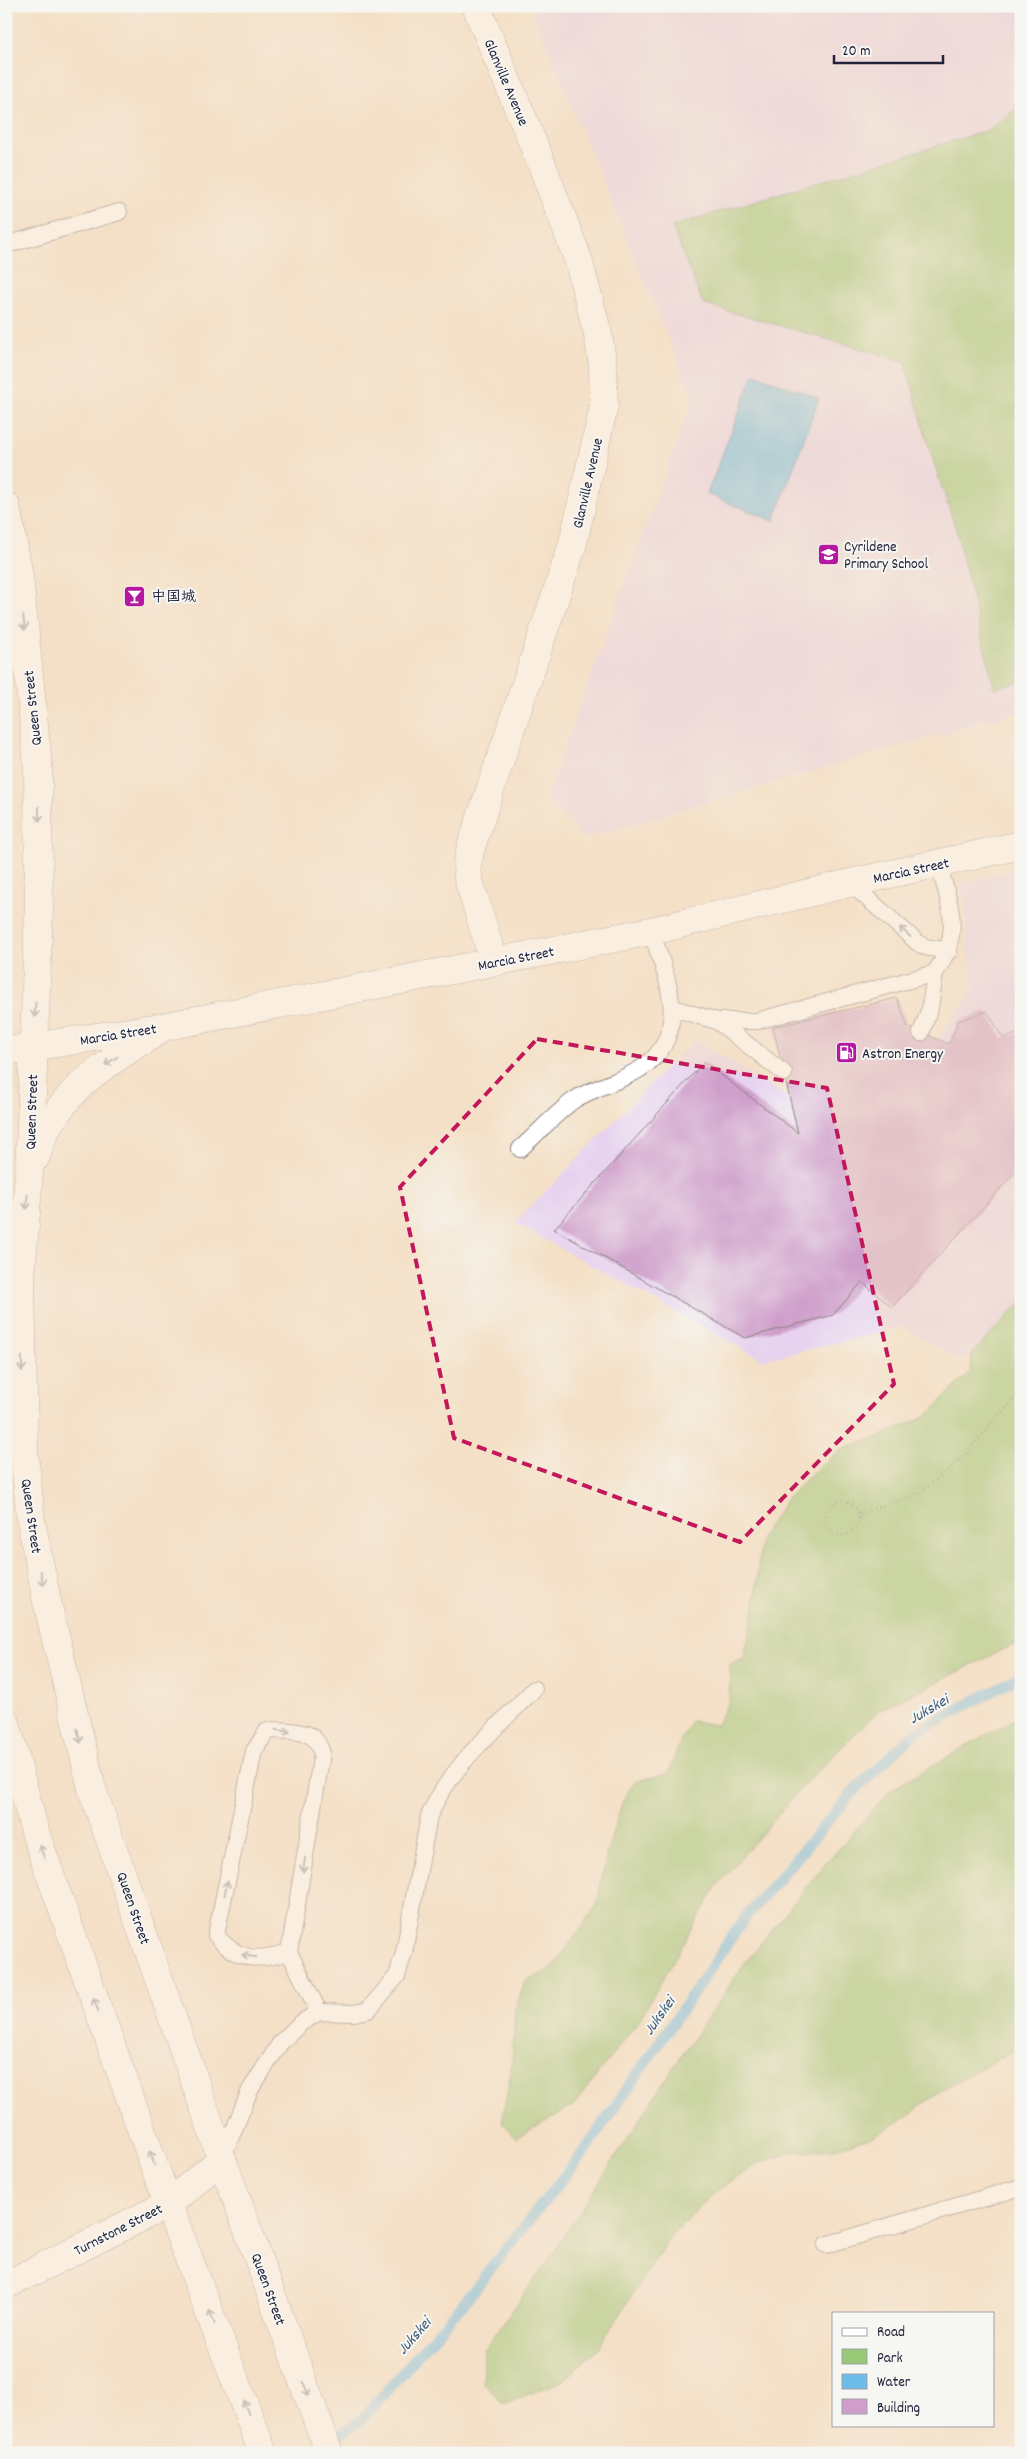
<svg xmlns="http://www.w3.org/2000/svg" width="1027" height="2459" viewBox="0 0 1027 2459" font-family="Dekko,'LXGW WenKai TC',sans-serif">
  <rect width="100%" height="100%" fill="#f6f6f2"/>
  <filter id="ink" filterUnits="userSpaceOnUse"><feTurbulence type="fractalNoise" baseFrequency=".02" numOctaves="2"/><feDisplacementMap in="SourceGraphic" scale="10" xChannelSelector="R" yChannelSelector="G"/><feConvolveMatrix kernelMatrix="1 2 1 2 8 2 1 2 1" color-interpolation-filters="sRGB"/></filter>
  <filter id="wash" filterUnits="userSpaceOnUse"><feTurbulence type="fractalNoise" baseFrequency=".0096" numOctaves="4" result="noise"/><feDisplacementMap in="SourceGraphic" scale="20" xChannelSelector="R" yChannelSelector="G"/><feGaussianBlur stdDeviation="1.12" result="paint"/><feColorMatrix in="noise" values="0 0 0 0 0 0 0 0 0 0 0 0 0 0 0 0 0 1.4 0 .05"/><feComposite in="paint" operator="in"/></filter>
  <g filter="url(#wash)">
    <rect width="100%" height="100%" fill="#f4e0c6"/>
    <g fill="#e7d2ef">
      <polygon points="530,6 1021,6 1021,711 584,838 546,798 693,398"/>
      <polygon points="1021,870 1021,1302 964,1362 903,1327 763,1360 515,1223 695,1039 860,1143 973,991 962,883"/>
    </g>
    <g fill="#98c776" stroke="#5d7458">
      <polygon points="1021,106 1021,681 994,688 955,526 932,457 905,361 703,304 672,226 986,131"/>
      <polygon points="1021,1302 1021,1641 879,1710 802,1787 716,1887 639,2020 574,2105 516,2138 502,2122 512,2064 515,2010 525,1982 553,1968 597,1905 607,1852 623,1800 635,1781 668,1774 681,1740 691,1721 717,1725 729,1701 730,1664 744,1659 755,1606 761,1538 788,1497 818,1468 844,1448 880,1436 925,1417 971,1371 972,1354"/>
      <polygon points="1021,1717 1021,2046 940,2091 907,2117 870,2138 832,2149 793,2152 758,2163 713,2194 669,2238 598,2348 562,2381 504,2404 483,2382 484,2350 550,2258 674,2067 745,1963 821,1869 891,1790 973,1742"/>
    </g>
    <polygon fill="#6ebce8" stroke="#486f92" points="754,374 819,398 774,521 707,494"/>
    <g fill="none" stroke-linecap="round" stroke-linejoin="round">
      <polyline stroke="#6ebce8" stroke-width="11" points="326,2446 362,2419 460,2307 583,2153 745,1918 854,1791 916,1732 1021,1676"/>
    </g>
    <g id="blocks">
      <polygon fill="#cf9ecb" points="897,998 908,1027 949,1044 958,1021 987,1011 1003,1038 1021,1033 1021,1166 892,1307 862,1282 833,1315 745,1338 554,1229 704,1062 798,1133 773,1027"/>
    </g>
  </g>
  <g filter="url(#ink)">
    <use href="#blocks" fill-opacity="0" stroke="#8b8180" stroke-width="1"/>
    <g fill="none" stroke-linecap="round" stroke-linejoin="round">
      <defs>
        <g id="service">
          <polyline points="6,245 119,212"/>
          <polyline points="850,883 918,943 925,947 949,951"/>
          <path d="M 673,1008 L 717,1021 L 757,1021 L 935,973 C 963,932 950,908 939,864"/>
          <polyline points="717,1021 784,1073"/>
          <polyline points="921,1033 930,1008 935,973"/>
          <path d="M 520,1149 C 538,1133 555,1114 574,1100 C 594,1087 620,1082 640,1069 C 693,1035 667,978 651,931"/>
          <path d="M 289,1952 C 259,1961 237,1962 216,1935 L 254,1751 L 267,1731 C 276,1729 303,1731 311,1736 C 317,1740 320,1747 322,1753 L 289,1952 L 319,2012"/>
          <path d="M 222,2159 L 250,2090 L 281,2042 L 301,2023 L 319,2012 L 354,2013 L 368,2010 L 397,1976 L 404,1952 L 429,1816 C 450,1766 497,1728 534,1689"/>
          <polyline points="826,2245 1021,2187"/>
        </g>
        <g id="minor">
          <polyline points="476,6 542,165 578,259 598,334 603,367 604,406 572,547 471,847 467,865 468,878 494,962"/>
          <polyline points="6,2285 168,2204 222,2159"/>
        </g>
        <g id="secondary">
          <polyline points="6,506 19,576 38,765 39,909 29,1173 21,1277 24,1452 31,1521 48,1606 92,1789 222,2159 329,2453"/>
          <polyline points="6,1051 167,1026 651,931 850,883 1021,845"/>
          <path d="M 36,1157 C 40,1146 44,1132 51,1121 C 79,1078 114,1059 157,1032"/>
          <polyline points="6,1723 36,1835 168,2204 263,2453"/>
        </g>
      </defs>
      <use href="#service" stroke="#8b8180" stroke-width="18"/>
      <use href="#minor" stroke="#8b8180" stroke-width="29"/>
      <use href="#secondary" stroke="#8b8180" stroke-width="29"/>
      <g stroke="#8b8180" stroke-width="3" stroke-dasharray="1 4" stroke-linecap="butt">
        <circle cx="842" cy="1518" r="17"/>
        <polyline points="859,1514 920,1493 958,1462 1021,1391"/>
      </g>
      <use href="#service" stroke="#fff" stroke-width="16"/>
      <use href="#minor" stroke="#fff" stroke-width="28"/>
      <use href="#secondary" stroke="#fff" stroke-width="28"/>
    </g>
    <defs><path id="oneway-shaft" d="M-6 0H5M1.5-3L5.5 0L1.5 3" fill="none" stroke-width="1.6" stroke-linecap="round" stroke-linejoin="round" transform="scale(1.25)"/></defs>
    <g stroke="#9c9ca7">
      <use href="#oneway-shaft" transform="translate(24 623) rotate(84)"/>
      <use href="#oneway-shaft" transform="translate(39 814) rotate(89)"/>
      <use href="#oneway-shaft" transform="translate(905 932) rotate(-138)"/>
      <use href="#oneway-shaft" transform="translate(35 1010) rotate(93)"/>
      <use href="#oneway-shaft" transform="translate(111 1061) rotate(147)"/>
      <use href="#oneway-shaft" transform="translate(27 1202) rotate(94)"/>
      <use href="#oneway-shaft" transform="translate(22 1364) rotate(89)"/>
      <use href="#oneway-shaft" transform="translate(42 1578) rotate(79)"/>
      <use href="#oneway-shaft" transform="translate(283 1731) rotate(10)"/>
      <use href="#oneway-shaft" transform="translate(79 1736) rotate(76)"/>
      <use href="#oneway-shaft" transform="translate(42 1852) rotate(-110)"/>
      <use href="#oneway-shaft" transform="translate(304 1865) rotate(99)"/>
      <use href="#oneway-shaft" transform="translate(226 1888) rotate(-78)"/>
      <use href="#oneway-shaft" transform="translate(249 1956) rotate(-171)"/>
      <use href="#oneway-shaft" transform="translate(96 2005) rotate(-110)"/>
      <use href="#oneway-shaft" transform="translate(152 2158) rotate(-110)"/>
      <use href="#oneway-shaft" transform="translate(212 2317) rotate(-111)"/>
      <use href="#oneway-shaft" transform="translate(306 2389) rotate(70)"/>
      <use href="#oneway-shaft" transform="translate(246 2407) rotate(-110)"/>
    </g>
  </g>
  <path d="M0 0H1027V2459H0ZM 537,1039 L 827,1088 L 894,1384 L 740,1542 L 454,1438 L 400,1187 Z" fill="#f4e0c6" fill-opacity=".55" fill-rule="evenodd"/>
  <path fill="none" stroke="#c2185b" stroke-width="4" stroke-dasharray="10 6" stroke-linejoin="round" d="M 537,1039 L 827,1088 L 894,1384 L 740,1542 L 454,1438 L 400,1187 Z"/>
  <defs>
    <symbol id="school-square" viewBox="-11 -11 22 22"><rect x="-9" y="-9" width="18" height="18" rx="4" fill="#b5179e" stroke="#f6f6f2"/><path d="M0-5L7-2L0 1L-7-2ZM-4 1L0 2.5L4 1V4Q0 6-4 4Z" fill="#fff"/></symbol>
    <symbol id="bar-square" viewBox="-11 -11 22 22"><rect x="-9" y="-9" width="18" height="18" rx="4" fill="#b5179e" stroke="#f6f6f2"/><path d="M-6-5H6L.8 .8V4.5H3.5V6h-7V4.5H-.8V.8Z" fill="#fff"/></symbol>
    <symbol id="fuel-square" viewBox="-11 -11 22 22"><rect x="-9" y="-9" width="18" height="18" rx="4" fill="#b5179e" stroke="#f6f6f2"/><path d="M-5.5-6h7V0h2V4h1.3V-2.5L3-4.5l.8-.8L6-3V5H2.5V1h-1V6h-7ZM-4.2-4.7v3.2H.2V-4.7Z" fill="#fff"/></symbol>
  </defs>
  <g fill-rule="evenodd">
    <use href="#school-square" x="816" y="542" width="25" height="25"/>
    <use href="#bar-square" x="122" y="584" width="25" height="25"/>
    <use href="#fuel-square" x="834" y="1040" width="25" height="25"/>
  </g>
  <g text-anchor="middle" stroke-width="4" stroke-linejoin="round" paint-order="stroke">
    <g font-size="15" fill="#22223b" stroke="#f6f6f2">
      <text transform="translate(507 82) rotate(67)" y="5">Glanville Avenue</text>
      <text transform="translate(587 483) rotate(-77)" y="5">Glanville Avenue</text>
      <text transform="translate(32 708) rotate(-96)" y="5">Queen Street</text>
      <text transform="translate(911 870) rotate(-12)" y="5">Marcia Street</text>
      <text transform="translate(516 958) rotate(-11)" y="5">Marcia Street</text>
      <text transform="translate(118 1034) rotate(-9)" y="5">Marcia Street</text>
      <text transform="translate(31 1112) rotate(-88)" y="5">Queen Street</text>
      <text transform="translate(32 1516) rotate(82)" y="5">Queen Street</text>
      <text transform="translate(134 1908) rotate(71)" y="5">Queen Street</text>
      <text transform="translate(118 2229) rotate(-27)" y="5">Turnstone Street</text>
      <text transform="translate(269 2289) rotate(70)" y="5">Queen Street</text>
    </g>
    <g font-size="15" fill="#22223b" stroke="#f6f6f2" text-anchor="start">
      <text x="844" y="551">Cyrildene<tspan x="844" dy="17">Primary School</tspan></text>
      <text x="151" y="601">中国城</text>
      <text x="862" y="1058">Astron Energy</text>
    </g>
    <g font-size="16" font-style="italic" fill="#3d5878" stroke="#f6f6f2">
      <text transform="translate(928 1708) rotate(-30)" y="6">Jukskei</text>
      <text transform="translate(658 2015) rotate(-55)" y="6">Jukskei</text>
      <text transform="translate(413 2335) rotate(-49)" y="6">Jukskei</text>
    </g>
  </g>
  <rect width="1027" height="2459" fill="none" stroke="#f6f6f2" stroke-width="25"/>
  <rect x="832" y="2312" width="162" height="115" fill="#f6f6f2" stroke="#a1a1a9"/>
  <rect x="842" y="2328" width="25" height="8" fill="#ffffff" stroke="#a1a1a9"/>
  <text x="877" y="2336" font-size="15" fill="#22223b">Road</text>
  <rect x="842" y="2349" width="25" height="15" fill="#98c776" stroke="#a1a1a9"/>
  <text x="877" y="2362" font-size="15" fill="#22223b">Park</text>
  <rect x="842" y="2374" width="25" height="15" fill="#6ebce8" stroke="#a1a1a9"/>
  <text x="877" y="2386" font-size="15" fill="#22223b">Water</text>
  <rect x="842" y="2399" width="25" height="15" fill="#cf9ecb" stroke="#a1a1a9"/>
  <text x="877" y="2412" font-size="15" fill="#22223b">Building</text>
  <path d="M834 55v8h109v-8" fill="none" stroke="#22223b" stroke-width="2.5"/>
  <text x="842" y="55" font-size="15" fill="#22223b" stroke="#f6f6f2" stroke-width="4" paint-order="stroke">20 m</text>
</svg>
